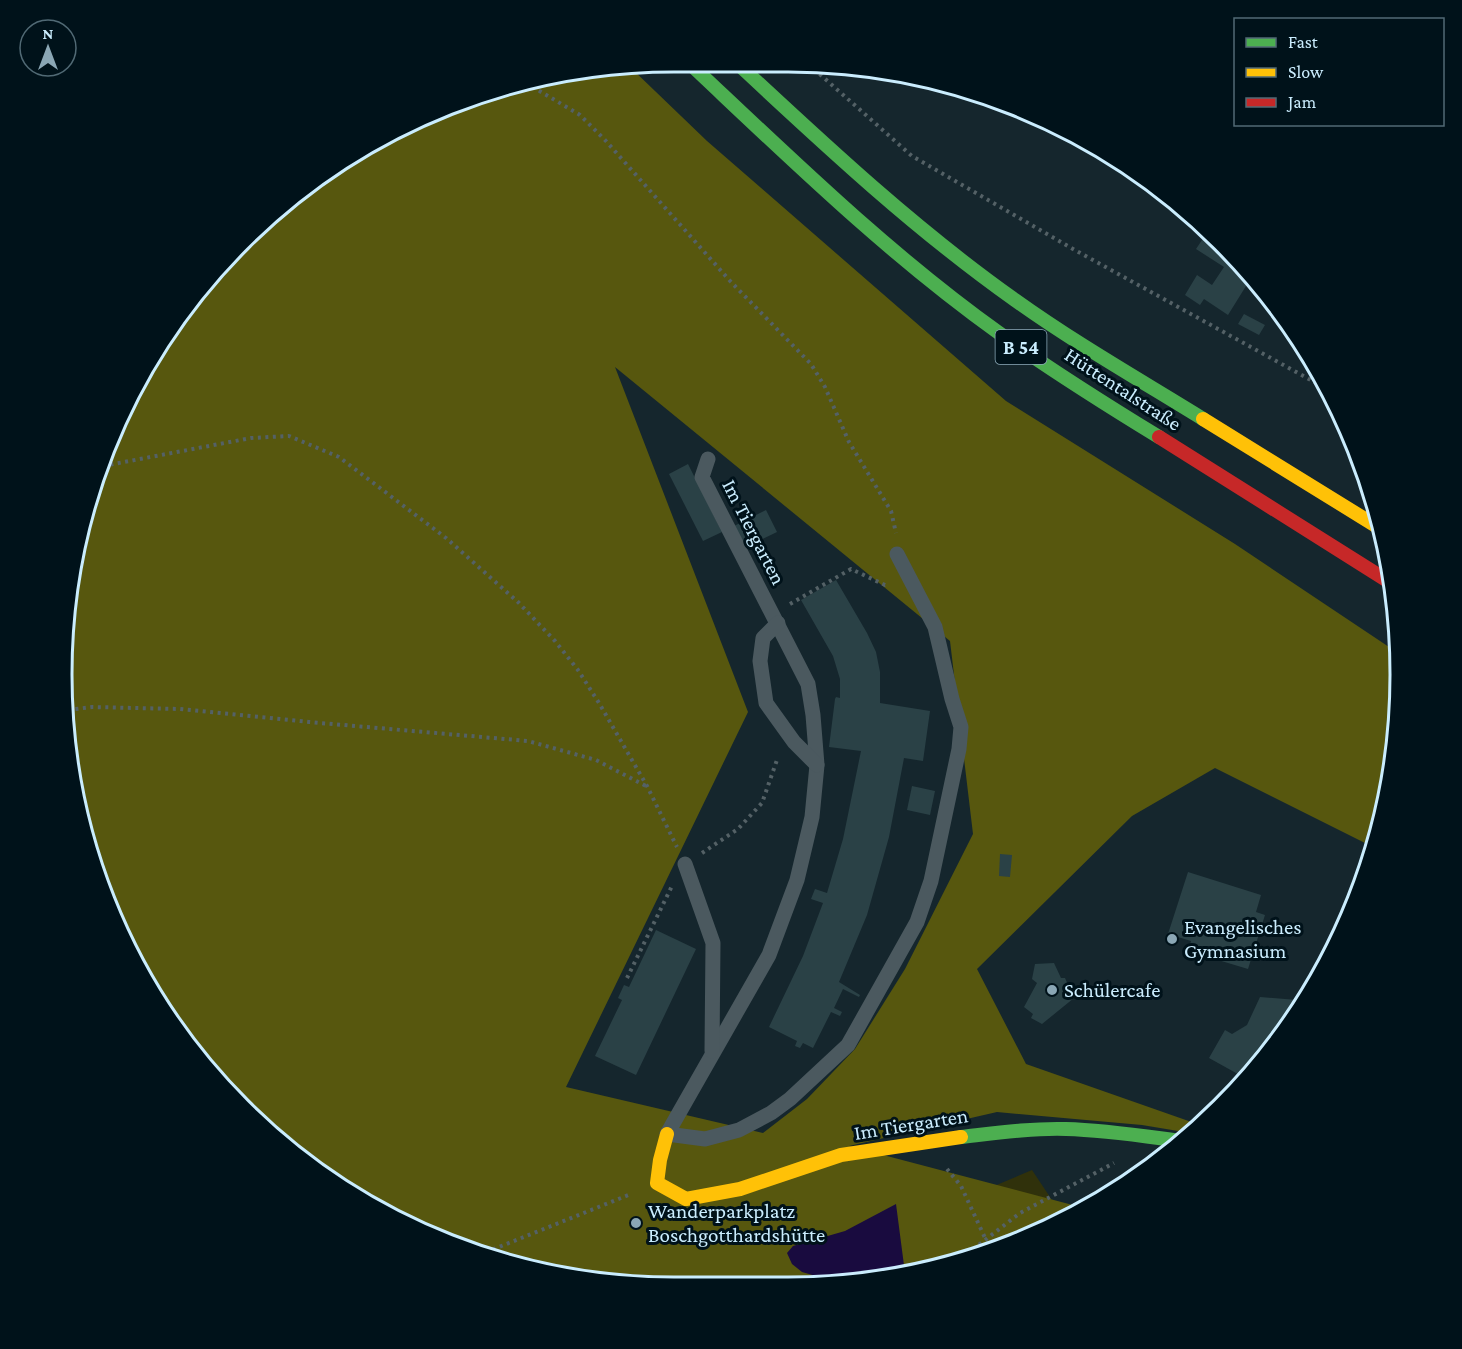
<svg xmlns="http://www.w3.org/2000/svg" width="1462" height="1349" viewBox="0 0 1462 1349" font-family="'Crimson Pro',serif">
  <rect width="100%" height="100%" fill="#15262d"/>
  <polygon fill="#30310b" points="1032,1170 1064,1218 1022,1241 980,1192"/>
  <path fill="#57570e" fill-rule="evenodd" d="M 629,66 L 707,141 L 1006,401 L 1235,544 L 1398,653 L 1400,675 L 1389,794 L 1373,847 L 1215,768 L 1132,816 L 977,969 L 1026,1064 L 1200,1125 L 1190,1133 L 1142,1125 L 997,1112 L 849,1146 L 1084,1208 L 1022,1241 L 907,1276 L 788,1287 L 595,1282 L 477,1255 L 368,1205 L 270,1135 L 165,1015 L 108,909 L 73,794 L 63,635 L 82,516 L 143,368 L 213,271 L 301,188 L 404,125 L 555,73 ZM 615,367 L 950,641 L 973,834 L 905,969 L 855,1049 L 807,1099 L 763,1133 L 566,1087 L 748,712 Z"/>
  <polygon fill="#190b3f" points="896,1204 905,1273 872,1273 833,1281 802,1272 792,1264 787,1253 793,1246 845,1231"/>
  <g fill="#2a4146">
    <polygon points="1208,231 1221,241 1251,278 1228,315 1204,299 1200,305 1185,295 1197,275 1212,285 1224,267 1196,249"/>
    <polygon points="1244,314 1265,325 1259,335 1238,324"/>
    <polygon points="688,464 722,532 703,541 669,474"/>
    <polygon points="766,510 777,532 744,548 734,526"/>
    <polygon points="836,580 867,633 876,652 880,672 880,703 930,711 923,761 904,758 889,837 867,915 839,982 860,995 859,997 843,989 834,1008 842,1012 840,1016 831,1012 813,1048 803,1043 800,1048 795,1046 797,1041 769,1027 803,956 823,903 811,899 815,889 827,893 843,839 861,751 829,747 835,699 836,697 840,698 840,679 833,656 801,600"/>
    <polygon points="912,786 935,791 930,815 907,810"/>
    <polygon points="1000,854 1012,855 1010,877 999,876"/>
    <polygon points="1188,872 1261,895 1256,912 1265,915 1248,969 1188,951 1191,941 1168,934"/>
    <polygon points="656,930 696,949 636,1075 595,1056 622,1000 618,998 624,985 629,987"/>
    <polygon points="1054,963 1061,978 1065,978 1074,998 1042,1024 1031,1018 1033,1014 1024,1007 1037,983 1032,979 1035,964"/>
    <polygon points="1260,997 1297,1000 1296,1017 1251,1072 1248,1071 1245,1078 1209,1058 1225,1030 1232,1034 1247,1025"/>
  </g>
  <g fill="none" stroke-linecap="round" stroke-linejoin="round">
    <g stroke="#546166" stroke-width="4" stroke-dasharray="3 4.5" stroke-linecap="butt">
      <polyline points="814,69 912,156 1073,249 1327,389"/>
      <polyline points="526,83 580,115 605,140 731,282 811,364 825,387 849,442 891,511 896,533"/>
      <polyline points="103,466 251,438 289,436 339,457 446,538 518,602 555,641 578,670 599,703 647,786 677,847"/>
      <polyline points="790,604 851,569 885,585 889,584"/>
      <polyline points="68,710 92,707 180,709 309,722 528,741 596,760 646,786"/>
      <polyline points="702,853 738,829 762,803 778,757"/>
      <polyline points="627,978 672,886"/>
      <polyline points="947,1169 961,1186 986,1240"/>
      <polyline points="479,1255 631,1194"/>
      <polyline points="954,1261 967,1254 1020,1213 1114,1163"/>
    </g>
    <g stroke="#4b595f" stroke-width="15">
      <polyline points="708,459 702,477 808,684 813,715 817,765 812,817 797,880 769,955 667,1134 705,1139 739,1130 771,1113 790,1099 848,1045 917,922 931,881 959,749 961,727 952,699 935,627 897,554"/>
      <polyline points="778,623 763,638 760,661 766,703 794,742 817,765"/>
      <polyline points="685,864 713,943 712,1051"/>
    </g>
    <g stroke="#4caf50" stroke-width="14">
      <path d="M 688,62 C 788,156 887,253 999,333 C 1051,370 1105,404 1159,437"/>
      <path d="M 739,65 C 827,147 916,230 1015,300 C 1075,343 1140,380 1203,419"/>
      <path d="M 961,1137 C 996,1133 1031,1128 1066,1129 C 1105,1130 1143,1136 1181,1141"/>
    </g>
    <g stroke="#ffc107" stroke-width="14">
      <polyline points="1203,419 1381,529"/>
      <polyline points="667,1134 660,1160 657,1183 686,1199 740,1189 841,1155 961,1137"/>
    </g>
    <polyline stroke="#c62828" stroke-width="14" points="1159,437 1391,583"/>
  </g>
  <g fill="#8ba7b5" stroke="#00121a" stroke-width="2">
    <circle cx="1172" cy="939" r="6"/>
    <circle cx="1052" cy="990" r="6"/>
    <circle cx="636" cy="1223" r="6"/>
  </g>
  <g text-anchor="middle" stroke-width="6" stroke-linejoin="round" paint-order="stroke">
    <rect fill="#00121a" stroke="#8dabba" stroke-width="1.5" x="995.5" y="330" width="51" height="34" rx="4.5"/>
    <g font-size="20" font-weight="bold" fill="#caedfe">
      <text x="1021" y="354">B 54</text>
    </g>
    <g font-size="21" fill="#caedfe" stroke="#00121a">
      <text transform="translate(1123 389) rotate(33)" y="7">Hüttentalstraße</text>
      <text transform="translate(754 532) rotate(63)" y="7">Im Tiergarten</text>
      <text transform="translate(911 1124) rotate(-9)" y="7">Im Tiergarten</text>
    </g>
    <g font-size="21" fill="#caedfe" stroke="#00121a" text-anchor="start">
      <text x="1184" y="934">Evangelisches<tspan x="1184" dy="24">Gymnasium</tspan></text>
      <text x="1064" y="997">Schülercafe</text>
      <text x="648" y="1218">Wanderparkplatz<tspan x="648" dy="24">Boschgotthardshütte</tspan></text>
    </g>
  </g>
  <path d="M0 0H1462V1349H0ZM674 72H788A602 602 0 0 1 1390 674V675A602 602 0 0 1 788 1277H674A602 602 0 0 1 72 675V674A602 602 0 0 1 674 72Z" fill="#00121a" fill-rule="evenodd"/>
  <path fill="none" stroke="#caedfe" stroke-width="3" d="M674 72H788A602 602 0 0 1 1390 674V675A602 602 0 0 1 788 1277H674A602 602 0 0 1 72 675V674A602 602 0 0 1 674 72Z"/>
  <rect x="1234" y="18" width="210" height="108" fill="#00121a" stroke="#516a75" stroke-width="1.5"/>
  <rect x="1246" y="38" width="30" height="9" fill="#4caf50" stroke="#516a75" stroke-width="1.5"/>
  <text x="1288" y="48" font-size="18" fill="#caedfe">Fast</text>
  <rect x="1246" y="68" width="30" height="9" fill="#ffc107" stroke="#516a75" stroke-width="1.5"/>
  <text x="1288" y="78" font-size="18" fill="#caedfe">Slow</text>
  <rect x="1246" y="98" width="30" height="9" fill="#c62828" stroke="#516a75" stroke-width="1.5"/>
  <text x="1288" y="108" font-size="18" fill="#caedfe">Jam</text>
  <g transform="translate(48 48)"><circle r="28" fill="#00121a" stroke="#516a75" stroke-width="1.5"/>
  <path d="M0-4.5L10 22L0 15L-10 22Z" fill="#8ba7b5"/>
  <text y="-9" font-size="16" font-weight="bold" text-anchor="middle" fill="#caedfe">N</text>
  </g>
</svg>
